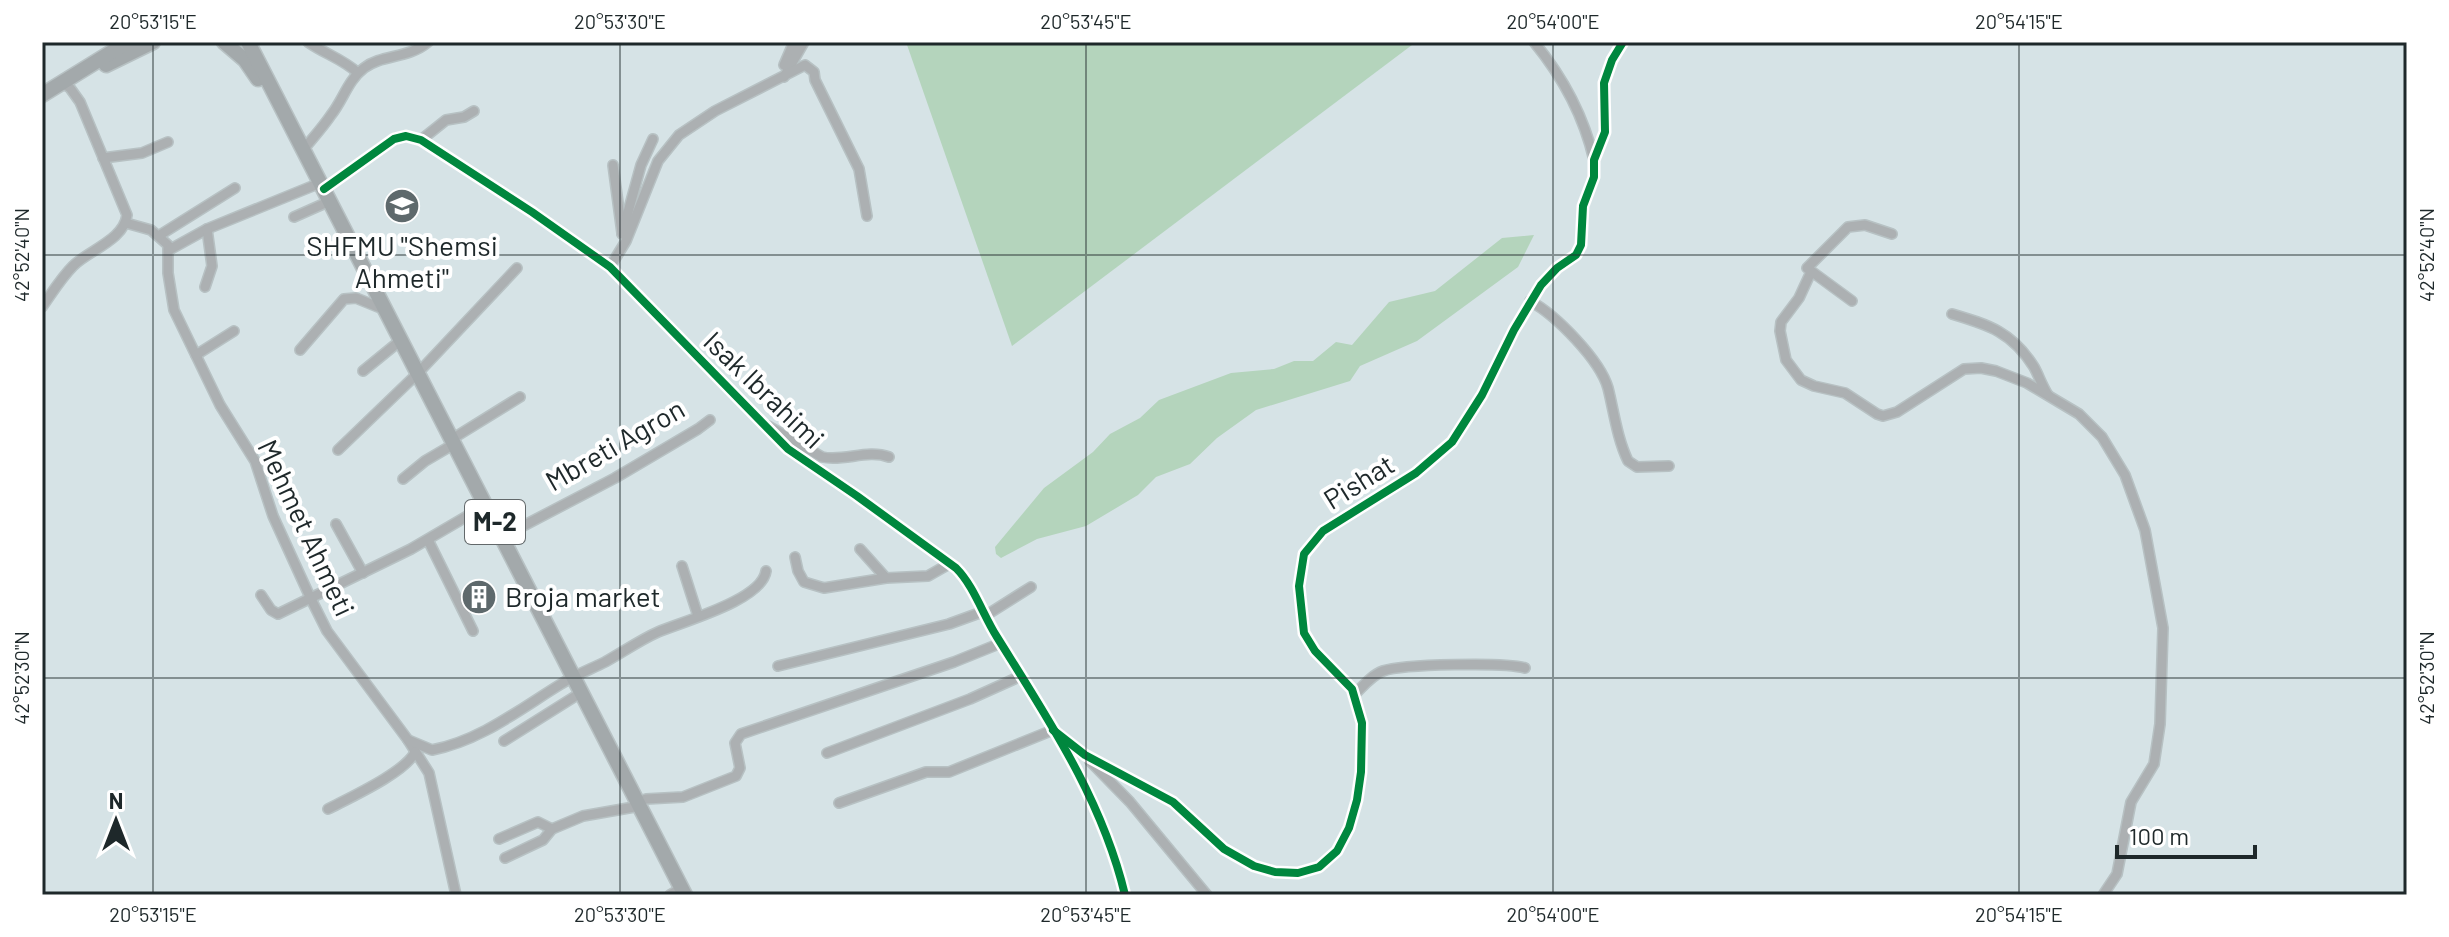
<svg xmlns="http://www.w3.org/2000/svg" width="2449" height="937" viewBox="0 0 2449 937" font-family="Barlow,sans-serif">
  <rect width="100%" height="100%" fill="#d6e3e6"/>
  <g fill="#b4d4bc">
    <polygon points="906,42 1416,42 1012,346"/>
    <polygon points="1534,235 1518,267 1417,341 1360,366 1350,381 1256,410 1217,438 1190,464 1156,477 1138,495 1086,526 1037,539 1001,558 996,554 995,547 1044,488 1093,452 1110,434 1140,418 1159,400 1231,373 1274,369 1294,361 1313,361 1336,342 1352,345 1389,302 1435,291 1502,238"/>
  </g>
  <g fill="none" stroke-linecap="round" stroke-linejoin="round">
    <defs>
      <g id="street">
        <path d="M 308,42 C 325,54 343,59 358,73"/>
        <path d="M 1534,42 C 1562,76 1584,117 1594,160"/>
        <polyline points="784,65 794,42"/>
        <polyline points="784,77 804,42"/>
        <polyline points="421,140 446,120 464,117 474,111"/>
        <path d="M 303,150 C 312,139 323,127 331,115 C 343,100 348,80 364,68 C 382,54 408,59 428,42"/>
        <polyline points="103,158 142,153 168,142"/>
        <polyline points="613,165 622,233"/>
        <path d="M 324,189 L 394,139 L 406,136 L 421,140 L 532,212 L 610,267 L 788,449 L 857,496 L 956,568 C 974,586 983,615 997,637 C 1048,719 1102,799 1125,895"/>
        <polyline points="294,217 330,201"/>
        <polyline points="126,223 151,230 168,245 168,273 174,310 220,405 255,461 273,516 310,597 327,631 408,740 429,773 456,895"/>
        <polyline points="622,234 641,165 653,139"/>
        <polyline points="160,235 235,188"/>
        <polyline points="169,250 207,229 320,183"/>
        <polyline points="610,267 626,241 658,161 679,135 715,111 805,65 814,72 815,80 859,169 867,216"/>
        <polyline points="1811,272 1799,298 1781,322 1780,331 1786,360 1801,380 1814,386 1845,393 1877,414 1883,416 1897,412 1964,369 1981,368 1996,371 2027,383 2079,414 2102,437 2125,475 2145,530 2163,628 2160,724 2154,764 2131,802 2117,874 2103,895"/>
        <polyline points="205,287 212,266 207,229"/>
        <path d="M 1530,301 C 1556,315 1600,360 1608,388 C 1614,412 1617,438 1628,461 L 1637,467 L 1669,466"/>
        <polyline points="1852,301 1807,268 1848,227 1865,225 1892,234"/>
        <path d="M 42,307 C 52,293 61,278 73,266 C 89,250 124,240 127,215 L 80,102 L 70,88 L 62,83"/>
        <path d="M 1952,314 C 1989,325 2012,332 2034,367 C 2039,376 2042,386 2048,395"/>
        <polyline points="300,350 344,299 356,298 383,309"/>
        <polyline points="196,355 234,331"/>
        <polyline points="363,371 401,340"/>
        <path d="M 768,426 L 822,457 C 844,462 867,449 889,457"/>
        <polyline points="452,439 520,397"/>
        <polyline points="338,450 418,373 517,268"/>
        <polyline points="403,479 425,461 454,444"/>
        <polyline points="336,524 363,573"/>
        <polyline points="502,537 615,478 698,429 710,420"/>
        <polyline points="428,540 473,631"/>
        <polyline points="860,549 886,578"/>
        <polyline points="795,557 798,571 804,582 824,588 886,578 928,576 949,564"/>
        <polyline points="682,566 698,616"/>
        <polyline points="261,595 271,610 278,614 411,549 486,505"/>
        <polyline points="985,616 1031,587"/>
        <polyline points="778,666 949,624 982,612"/>
        <path d="M 1355,694 C 1363,686 1372,675 1383,671 C 1402,664 1506,662 1525,668"/>
        <polyline points="1053,730 1085,755 1173,802 1224,849 1254,866 1275,872 1298,873 1319,867 1337,851 1349,828 1357,800 1361,772 1362,723 1352,689 1315,651 1304,633 1299,586 1304,554 1323,531 1416,473 1452,442 1482,395 1514,330 1541,285 1557,268 1576,255 1581,245 1583,206 1594,177 1594,160 1605,132 1604,83 1612,60 1623,42"/>
        <path d="M 408,740 L 432,750 C 480,741 520,709 561,684 C 575,675 591,669 605,662 C 623,652 640,640 658,632 C 684,621 762,600 766,571"/>
        <polyline points="504,741 582,692"/>
        <polyline points="827,753 970,699 1021,676"/>
        <polyline points="1090,761 1130,802 1207,895"/>
        <polyline points="638,802 646,799 683,797 736,776 740,768 735,743 741,734 954,662 1001,643"/>
        <polyline points="839,803 926,772 949,772 1053,730"/>
        <path d="M 328,809 C 349,798 406,772 415,752"/>
        <polyline points="499,839 538,822 552,829"/>
        <polyline points="505,858 543,840 552,829 583,816 640,806"/>
        <polyline points="670,895 682,888"/>
      </g>
      <g id="primary">
        <polyline points="224,42 245,60 258,79"/>
        <polyline points="248,42 685,895"/>
        <polyline points="106,65 153,42"/>
        <polyline points="42,95 128,42"/>
      </g>
    </defs>
    <use href="#street" stroke="#b7c1c3" stroke-width="12"/>
    <use href="#primary" stroke="#b7c1c3" stroke-width="17"/>
    <use href="#street" stroke="#acb0b2" stroke-width="9"/>
    <use href="#primary" stroke="#a3a9ab" stroke-width="14"/>
    <defs>
      <g id="cycleway">
        <path d="M 324,189 L 394,139 L 406,136 L 421,140 L 532,212 L 610,267 L 788,449 L 857,496 L 956,568 C 974,586 983,615 997,637 C 1048,719 1102,799 1125,895"/>
        <polyline points="1053,730 1085,755 1173,802 1224,849 1254,866 1275,872 1298,873 1319,867 1337,851 1349,828 1357,800 1361,772 1362,723 1352,689 1315,651 1304,633 1299,586 1304,554 1323,531 1416,473 1452,442 1482,395 1514,330 1541,285 1557,268 1576,255 1581,245 1583,206 1594,177 1594,160 1605,132 1604,83 1612,60 1623,42"/>
      </g>
    </defs>
    <use href="#cycleway" stroke="#fff" stroke-width="13"/>
    <use href="#cycleway" stroke="#00873e" stroke-width="8"/>
  </g>
  <path fill="none" stroke="#1e282a" stroke-width="2" stroke-opacity="0.45" d="M 153,42 L 153,895M 620,42 L 620,895M 1086,42 L 1086,895M 1553,42 L 1553,895M 2019,42 L 2019,895M 42,255 L 2407,255M 42,678 L 2407,678"/>
  <defs>
    <symbol id="school-disc" viewBox="-11 -11 22 22"><circle r="9.5" fill="#5e696c" stroke="#fff"/><path d="M0-5L7-2L0 1L-7-2ZM-4 1L0 2.5L4 1V4Q0 6-4 4Z" fill="#fff"/></symbol>
    <symbol id="building-disc" viewBox="-11 -11 22 22"><circle r="9.5" fill="#5e696c" stroke="#fff"/><path d="M-4-6H4V6H1V3H-1V6H-4ZM-2.5-4.3h1.7v1.8h-1.7ZM.8-4.3h1.7v1.8H.8ZM-2.5-1h1.7V.8h-1.7ZM.8-1h1.7V.8H.8Z" fill="#fff"/></symbol>
  </defs>
  <g fill-rule="evenodd">
    <use href="#school-disc" x="382" y="186" width="40" height="40"/>
    <use href="#building-disc" x="459" y="577" width="40" height="40"/>
  </g>
  <g text-anchor="middle" stroke-width="8" stroke-linejoin="round" paint-order="stroke">
    <rect fill="#fff" stroke="#62686a" stroke-width="2" x="465" y="500" width="60" height="44" rx="6"/>
    <g font-size="26" font-weight="bold" fill="#1e282a">
      <text x="495" y="531">M-2</text>
    </g>
    <g font-size="28" fill="#1e282a" stroke="#fff">
      <text x="402" y="256">SHFMU "Shemsi<tspan x="402" dy="32">Ahmeti"</tspan></text>
      <text x="505" y="607" text-anchor="start">Broja market</text>
    </g>
    <g font-size="28" fill="#1e282a" stroke="#fff">
      <text transform="translate(764 390) rotate(44)" y="10">Isak Ibrahimi</text>
      <text transform="translate(615 445) rotate(-30)" y="10">Mbreti Agron</text>
      <text transform="translate(1359 482) rotate(-32)" y="10">Pishat</text>
      <text transform="translate(306 528) rotate(65)" y="10">Mehmet Ahmeti</text>
    </g>
  </g>
  <rect width="2449" height="937" fill="none" stroke="#ffffff" stroke-width="88"/>
  <g transform="translate(116 821)" stroke="#ffffff" stroke-width="6" paint-order="stroke">
  <path d="M0-6L14 30L0 20L-14 30Z" fill="#1e282a"/>
  <text y="-12" font-size="22" font-weight="bold" text-anchor="middle" fill="#1e282a">N</text>
  </g>
  <path d="M2117 845v12h138v-12" fill="none" stroke="#1e282a" stroke-width="4"/>
  <text x="2129" y="845" font-size="24" fill="#1e282a" stroke="#ffffff" stroke-width="6" paint-order="stroke">100 m</text>
  <rect x="44" y="44" width="2361" height="849" fill="none" stroke="#1e282a" stroke-width="3"/>
  <g font-size="20" text-anchor="middle" fill="#1e282a">
    <text x="153" y="29">20°53'15"E</text>
    <text x="620" y="29">20°53'30"E</text>
    <text x="1086" y="29">20°53'45"E</text>
    <text x="1553" y="29">20°54'00"E</text>
    <text x="2019" y="29">20°54'15"E</text>
    <text transform="translate(22 255) rotate(-90)" y="7">42°52'40"N</text>
    <text transform="translate(2427 255) rotate(-90)" y="7">42°52'40"N</text>
    <text transform="translate(22 678) rotate(-90)" y="7">42°52'30"N</text>
    <text transform="translate(2427 678) rotate(-90)" y="7">42°52'30"N</text>
    <text x="153" y="922">20°53'15"E</text>
    <text x="620" y="922">20°53'30"E</text>
    <text x="1086" y="922">20°53'45"E</text>
    <text x="1553" y="922">20°54'00"E</text>
    <text x="2019" y="922">20°54'15"E</text>
  </g>
</svg>
